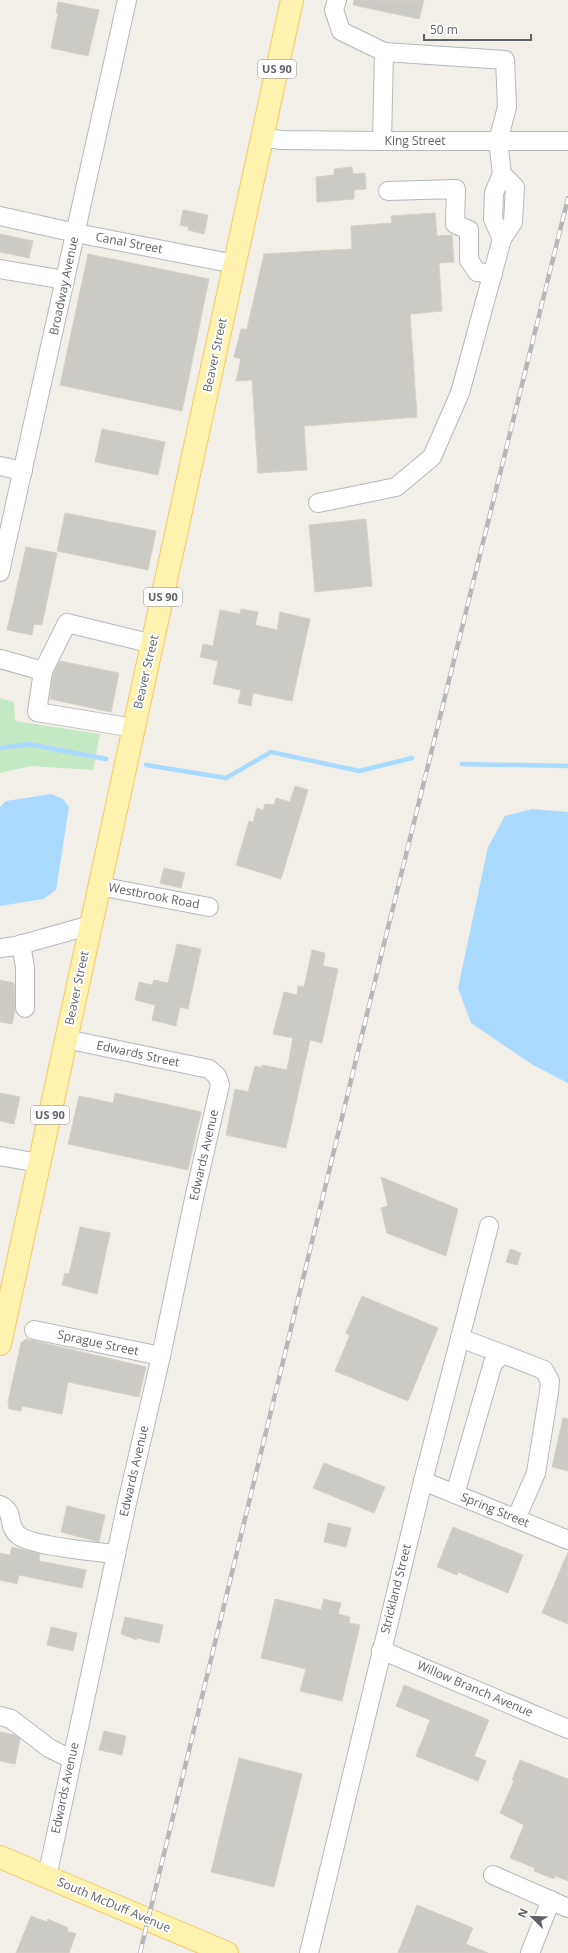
<svg xmlns="http://www.w3.org/2000/svg" width="568" height="1953" viewBox="0 0 568 1953" font-family="'Open Sans',sans-serif">
  <rect width="100%" height="100%" fill="#f1efe8"/>
  <polygon fill="#c5e8c5" points="0,698 14,702 15,721 100,734 93,770 31,766 0,773"/>
  <g fill="#aadaff">
    <polygon points="51,794 63,799 69,807 56,890 43,899 0,906 0,807 6,801"/>
    <polygon points="532,809 568,812 568,1083 533,1065 471,1023 458,988 488,847 505,816"/>
  </g>
  <g fill="none" stroke-linecap="round" stroke-linejoin="round">
    <g stroke="#aadaff" stroke-width="4.5">
      <polyline points="0,748 28,744 106,759"/>
      <polyline points="462,764 568,766"/>
      <polyline points="146,765 226,778 271,752 359,771 412,758"/>
    </g>
  </g>
  <g fill="#cccac5" stroke="#d6d1c6">
    <polygon points="354,0 424,0 419,19 353,5"/>
    <polygon points="58,2 99,10 88,56 51,48 58,13 56,13"/>
    <polygon points="352,167 353,174 365,173 366,189 354,190 354,199 317,202 316,177 334,175 334,169"/>
    <polygon points="183,210 208,215 204,234 188,230 189,227 180,225"/>
    <polygon points="435,213 437,236 452,235 454,262 439,263 442,311 410,314 417,417 304,426 307,470 258,473 252,380 236,381 241,359 234,357 241,329 247,329 264,254 352,249 351,226 392,223 391,216"/>
    <polygon points="0,234 33,241 29,258 0,252"/>
    <polygon points="88,254 209,279 182,411 60,385"/>
    <polygon points="102,429 165,442 158,475 95,462"/>
    <polygon points="65,513 156,531 148,570 57,551"/>
    <polygon points="366,519 372,586 315,592 309,525"/>
    <polygon points="26,547 57,553 42,625 34,624 32,635 7,630"/>
    <polygon points="241,609 258,612 255,625 277,630 280,612 310,619 292,701 253,693 251,706 238,703 241,690 213,684 218,661 200,657 203,644 213,646 220,610 240,614"/>
    <polygon points="60,661 119,673 111,712 50,699 53,674"/>
    <polygon points="295,786 308,790 281,879 236,865 249,821 253,822 257,808 263,810 265,804 274,805 276,798 290,802"/>
    <polygon points="164,868 185,873 181,888 160,883"/>
    <polygon points="177,944 201,949 188,1009 180,1007 176,1026 152,1020 155,1005 135,1000 139,982 152,985 154,980 168,983"/>
    <polygon points="312,950 325,953 323,966 338,969 322,1043 310,1040 286,1148 226,1135 235,1089 248,1092 255,1066 262,1068 262,1065 287,1070 293,1038 273,1034 284,992 297,995 298,986 304,987"/>
    <polygon points="0,980 14,983 15,1010 12,1024 0,1022"/>
    <polygon points="0,1093 20,1097 14,1124 0,1121"/>
    <polygon points="115,1093 201,1112 188,1170 68,1144 79,1096 113,1103"/>
    <polygon points="381,1177 458,1209 446,1256 387,1233 381,1208 388,1206"/>
    <polygon points="80,1227 110,1233 97,1294 62,1285 65,1273 69,1274"/>
    <polygon points="510,1249 521,1253 517,1265 506,1262"/>
    <polygon points="362,1296 438,1328 408,1401 335,1371 350,1335 346,1333"/>
    <polygon points="26,1339 146,1367 139,1397 68,1382 62,1414 22,1406 21,1411 9,1409 8,1402 21,1343"/>
    <polygon points="563,1418 568,1419 568,1471 552,1467"/>
    <polygon points="324,1463 385,1487 374,1513 313,1488"/>
    <polygon points="67,1506 105,1515 99,1542 61,1532"/>
    <polygon points="328,1523 351,1528 346,1547 324,1542"/>
    <polygon points="453,1527 523,1555 508,1593 458,1572 457,1575 437,1567"/>
    <polygon points="12,1547 40,1554 39,1561 86,1570 82,1588 19,1575 17,1584 0,1580 0,1553 10,1555"/>
    <polygon points="568,1552 568,1624 542,1613"/>
    <polygon points="275,1599 321,1610 324,1599 341,1603 338,1614 350,1617 349,1623 360,1625 342,1701 300,1691 306,1669 261,1658"/>
    <polygon points="125,1617 163,1625 159,1643 137,1638 137,1640 121,1634"/>
    <polygon points="51,1627 77,1633 73,1651 47,1645"/>
    <polygon points="404,1685 489,1720 474,1756 486,1761 478,1781 416,1756 430,1720 396,1706"/>
    <polygon points="104,1731 126,1736 122,1755 99,1750"/>
    <polygon points="0,1732 15,1735 20,1739 15,1764 0,1761"/>
    <polygon points="239,1758 302,1774 274,1887 211,1872"/>
    <polygon points="520,1760 568,1779 568,1881 555,1876 554,1879 534,1871 535,1868 510,1858 524,1825 500,1813 514,1781 512,1780"/>
    <polygon points="417,1905 473,1928 466,1944 488,1953 398,1953"/>
    <polygon points="31,1916 47,1922 48,1919 68,1928 67,1931 76,1934 69,1953 16,1953"/>
  </g>
  <g fill="none" stroke-linecap="round" stroke-linejoin="round">
    <defs>
      <g id="minor">
        <polyline points="337,0 334,10 341,31 384,52 382,141"/>
        <polyline points="384,52 505,60 507,107 498,141 502,174 494,193 493,219 502,239"/>
        <polyline points="262,137 281,140 382,141 568,141"/>
        <polyline points="388,191 456,189 455,224 469,230 469,260 477,272 493,274"/>
        <polyline points="0,216 76,233 235,264"/>
        <polyline points="0,269 65,280"/>
        <polyline points="0,466 23,471"/>
        <polyline points="318,503 396,487 432,457 460,393 502,239 513,222 515,187 502,174"/>
        <polyline points="0,572 127,0"/>
        <polyline points="0,659 43,671 67,623 153,644"/>
        <polyline points="43,671 37,712 134,728"/>
        <polyline points="99,886 209,907"/>
        <polyline points="21,944 25,967 25,1008"/>
        <polyline points="0,948 16,946 91,925"/>
        <polyline points="0,1156 39,1163"/>
        <polyline points="34,1330 161,1356"/>
        <polyline points="460,1338 503,1354"/>
        <polyline points="423,1481 568,1540"/>
        <polyline points="455,1494 493,1363 503,1354 544,1370 550,1381 549,1392 536,1473 516,1519"/>
        <path d="M 0,1505 C 16,1512 6,1525 18,1535 C 31,1546 96,1552 116,1554"/>
        <polyline points="381,1650 568,1729"/>
        <polyline points="0,1716 11,1719 49,1748 71,1759"/>
        <polyline points="493,1875 568,1908"/>
        <polyline points="47,1877 127,1503 161,1356 195,1194 220,1085 217,1076 209,1069 66,1039"/>
        <polyline points="309,1953 423,1481 489,1226"/>
        <polyline points="530,1953 551,1900"/>
      </g>
      <g id="major">
        <polyline points="0,1344 292,0"/>
        <polyline points="0,1857 227,1953"/>
      </g>
    </defs>
    <use href="#minor" stroke="#b5b8bc" stroke-width="20"/>
    <use href="#major" stroke="#f2c960" stroke-width="24"/>
    <use href="#minor" stroke="#fff" stroke-width="18"/>
    <use href="#major" stroke="#fff2af" stroke-width="22"/>
    <defs>
      <polyline id="rail" points="140,1953 383,948 568,198"/>
    </defs>
    <use href="#rail" stroke="#b6b7b8" stroke-width="4.5"/>
    <use href="#rail" stroke="#fff" stroke-width="3" stroke-dasharray="9" stroke-linecap="butt"/>
  </g>
  <g text-anchor="middle" stroke-width="4" stroke-linejoin="round" paint-order="stroke">
    <g fill="#fff" stroke="#8f9295" stroke-width="1">
      <rect x="258" y="60" width="38" height="18" rx="3"/>
      <rect x="144" y="588" width="38" height="18" rx="3"/>
      <rect x="31" y="1106" width="38" height="18" rx="3"/>
    </g>
    <g font-size="11" font-weight="bold" fill="#5f6368">
      <text x="277" y="73">US 90</text>
      <text x="163" y="601">US 90</text>
      <text x="50" y="1119">US 90</text>
    </g>
    <g font-size="12" fill="#5f6368" stroke="#fff">
      <text x="415" y="145">King Street</text>
      <text transform="translate(129 243) rotate(11)" y="4">Canal Street</text>
      <text transform="translate(64 286) rotate(-78)" y="4">Broadway Avenue</text>
      <text transform="translate(215 355) rotate(-78)" y="4">Beaver Street</text>
      <text transform="translate(146 672) rotate(-77)" y="4">Beaver Street</text>
      <text transform="translate(154 896) rotate(11)" y="4">Westbrook Road</text>
      <text transform="translate(77 988) rotate(-78)" y="4">Beaver Street</text>
      <text transform="translate(138 1054) rotate(12)" y="4">Edwards Street</text>
      <text transform="translate(204 1155) rotate(-77)" y="4">Edwards Avenue</text>
      <text transform="translate(98 1343) rotate(12)" y="4">Sprague Street</text>
      <text transform="translate(134 1471) rotate(-77)" y="4">Edwards Avenue</text>
      <text transform="translate(495 1510) rotate(22)" y="4">Spring Street</text>
      <text transform="translate(396 1589) rotate(-76)" y="4">Strickland Street</text>
      <text transform="translate(475 1689) rotate(23)" y="4">Willow Branch Avenue</text>
      <text transform="translate(65 1788) rotate(-78)" y="4">Edwards Avenue</text>
      <text transform="translate(114 1905) rotate(23)" y="4">South McDuff Avenue</text>
    </g>
  </g>
  <g transform="translate(532 1917) rotate(293)" stroke="#ffffff" stroke-width="3" paint-order="stroke">
  <path d="M0-3L7 15L0 10L-7 15Z" fill="#5f6368"/>
  <text y="-6" font-size="11" font-weight="bold" text-anchor="middle" fill="#5f6368">N</text>
  </g>
  <path d="M424 34v6h107v-6" fill="none" stroke="#5f6368" stroke-width="2"/>
  <text x="430" y="34" font-size="12" fill="#5f6368" stroke="#ffffff" stroke-width="3" paint-order="stroke">50 m</text>
</svg>
